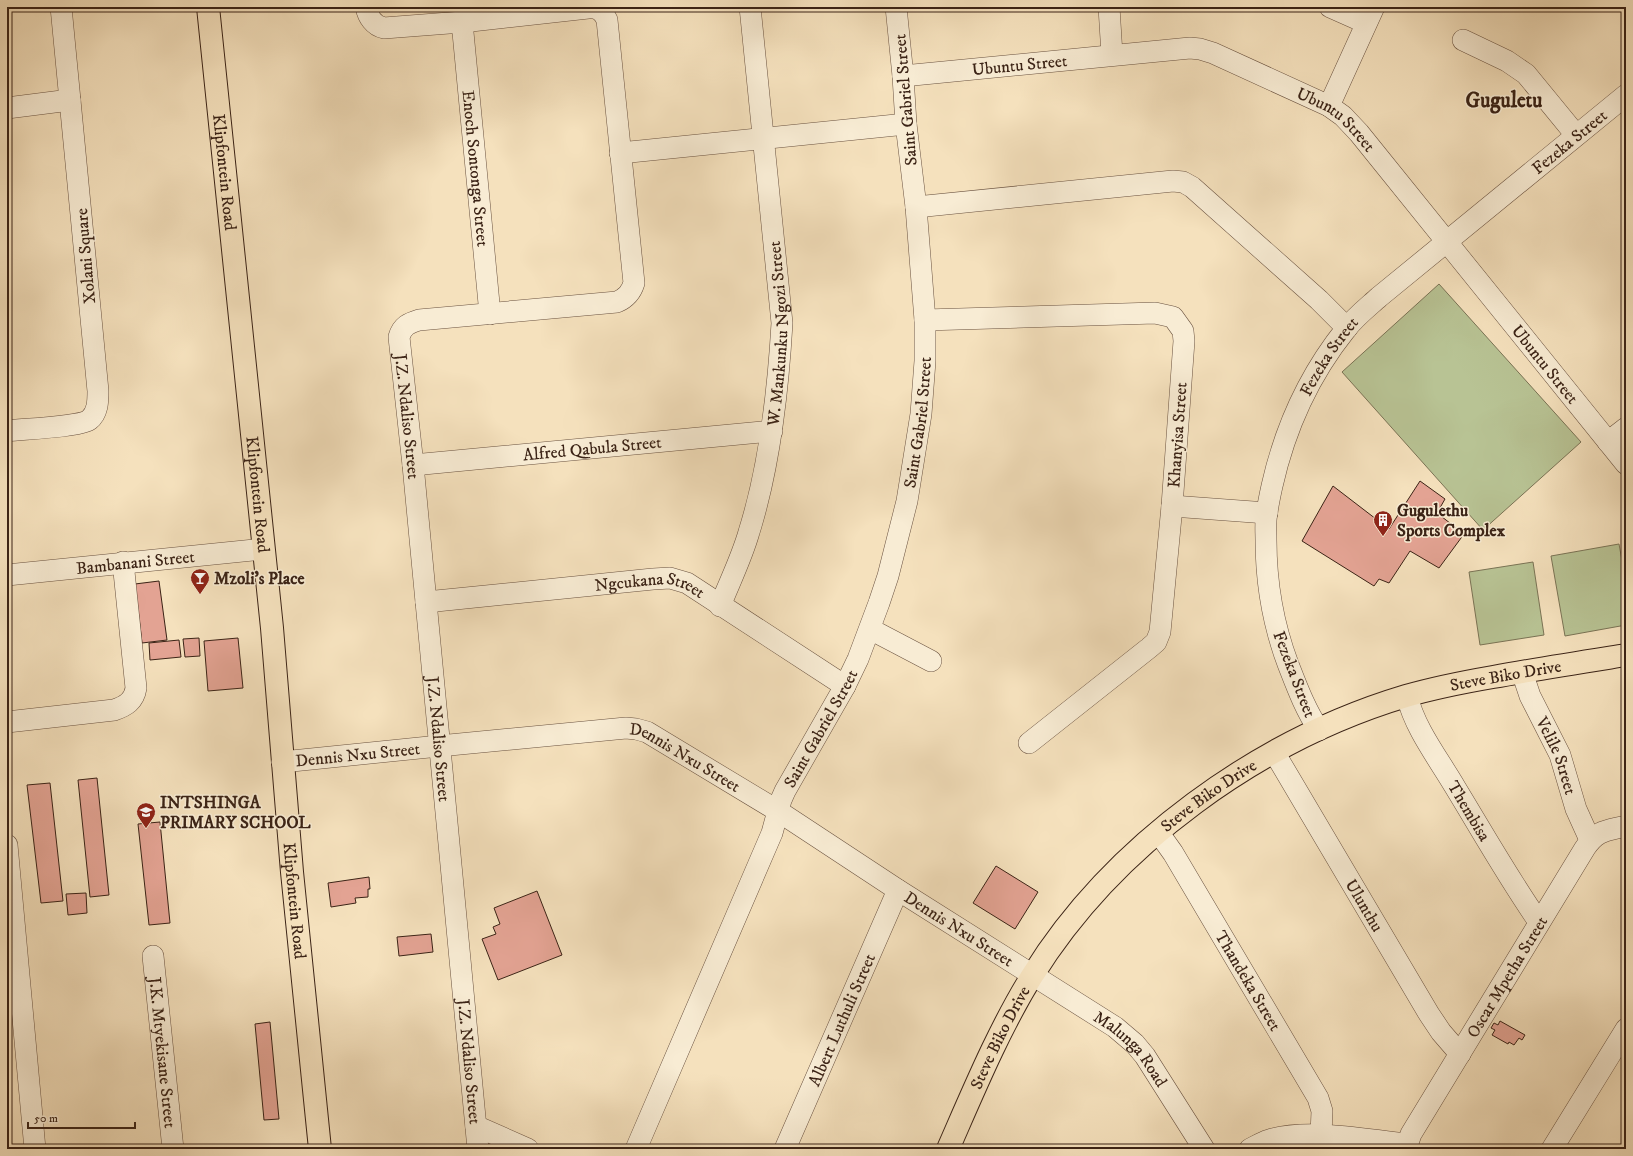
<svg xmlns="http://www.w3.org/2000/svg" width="1633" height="1156" viewBox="0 0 1633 1156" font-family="'IM FELL DW Pica',serif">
  <rect width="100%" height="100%" fill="#f5e1bd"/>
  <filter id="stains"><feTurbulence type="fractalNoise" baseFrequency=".005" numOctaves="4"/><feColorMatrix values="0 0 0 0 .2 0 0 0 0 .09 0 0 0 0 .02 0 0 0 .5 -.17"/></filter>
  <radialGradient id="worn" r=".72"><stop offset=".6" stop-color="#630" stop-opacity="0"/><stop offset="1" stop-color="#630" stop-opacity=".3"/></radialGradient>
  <g fill="#b8c394" stroke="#7a7355">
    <polygon points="1439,284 1581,442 1483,530 1342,372"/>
    <polygon points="1619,544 1626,583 1626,625 1565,636 1551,556"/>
    <polygon points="1533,562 1544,635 1480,645 1469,572"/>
  </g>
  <g fill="#e3a393" stroke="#3b2316">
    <polygon points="1420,481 1445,499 1437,513 1464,534 1439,568 1410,551 1389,583 1379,579 1374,586 1302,541 1333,486 1389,529"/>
    <polygon points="159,581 167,640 142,643 135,584"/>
    <polygon points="199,638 200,656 185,657 183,639"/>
    <polygon points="238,638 243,688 208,691 204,641"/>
    <polygon points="179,640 181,657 150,660 149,643"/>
    <polygon points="97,778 109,895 90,897 78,780"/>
    <polygon points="50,783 63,901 41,903 27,785"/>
    <polygon points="160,822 170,923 149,925 138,824"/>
    <polygon points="996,866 1038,892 1015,929 973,903"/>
    <polygon points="369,877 370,889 368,889 368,897 355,898 356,903 331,907 328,883"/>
    <polygon points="537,891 562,955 498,980 482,939 496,934 493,927 500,924 494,908"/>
    <polygon points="86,893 87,913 68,915 66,894"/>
    <polygon points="431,934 433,952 399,956 397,937"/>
    <polygon points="1500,1021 1525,1035 1522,1040 1519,1038 1514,1045 1509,1042 1508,1044 1492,1035 1495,1030 1491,1028 1494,1023 1498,1025"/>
    <polygon points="270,1022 279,1119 264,1120 255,1024"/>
  </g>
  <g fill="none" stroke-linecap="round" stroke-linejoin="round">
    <defs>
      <g id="minor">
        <path id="s1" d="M 366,7 C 368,17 374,26 384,28 L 462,22 L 588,8 C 598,7 603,11 607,20 L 634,283 C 631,293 626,298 617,302 L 419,320 C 409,323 402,326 399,337 L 413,465 L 478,1149"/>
        <polyline points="1109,7 1112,55"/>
        <polyline points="1330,7 1366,23"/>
        <path id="s2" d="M 462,22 L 490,314"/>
        <polyline points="1463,40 1507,61 1526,74 1576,135"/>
        <path id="s3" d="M 903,76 L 1190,48 L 1200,49 L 1213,53 L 1329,106 L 1343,116 L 1359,133 L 1626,464"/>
        <polyline points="1329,106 1374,7"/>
        <polyline points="7,108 70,100"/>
        <polyline points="620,153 906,124"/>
        <polyline points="916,207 1173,181 1183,182 1192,187 1319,300 1347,328"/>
        <polyline points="925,320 1155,313 1173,317 1183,331 1184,341 1172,506 1160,632 1156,642 1149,648 1029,743"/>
        <path d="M 7,431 C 23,429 78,427 89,420 C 98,413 98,401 98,391 L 61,7"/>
        <polyline points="1608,442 1626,428"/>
        <path id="s4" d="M 413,465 L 772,431"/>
        <polyline points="1172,506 1267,513"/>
        <path id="s5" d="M 7,575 L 263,549"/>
        <path id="s6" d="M 426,602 L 653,579 L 670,578 L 687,583 L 845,686"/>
        <path id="s7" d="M 720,606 C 730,581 742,557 749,532 C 770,465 778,393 782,323 L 750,7"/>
        <polyline points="870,629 931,661"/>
        <path id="s8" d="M 1522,672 L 1530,696 L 1560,755 L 1576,809 L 1590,840"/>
        <path id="s9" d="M 1407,696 C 1415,729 1438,758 1455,787 C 1483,833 1509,879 1539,922"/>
        <path d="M 7,722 L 114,710 C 126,706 134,701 136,688 L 123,562"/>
        <path id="s10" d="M 1319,730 C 1305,709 1297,687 1288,664 C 1273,624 1266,583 1266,540 C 1266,531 1265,521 1267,513 C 1268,504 1270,495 1272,486 C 1285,428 1309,375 1346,329 C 1355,317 1368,307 1379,297 L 1626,95"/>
        <path id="s11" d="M 1274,752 L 1429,1014 L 1441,1032 L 1460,1054"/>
        <path id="s12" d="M 282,762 L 439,746 L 626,728 L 636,729 L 647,732 L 778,811 L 898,890 L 1115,1027 L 1135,1044 L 1145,1056 L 1204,1149"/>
        <path id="s13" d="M 1158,832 L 1173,853 L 1318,1098 L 1322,1111 L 1321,1135"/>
        <polyline points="7,845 35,1149"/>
        <path id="s14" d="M 153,956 L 173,1149"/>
        <polyline points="476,1126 528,1149"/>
        <path id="s15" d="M 636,1149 L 772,833 L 781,800 L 785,791 L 845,686 L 858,659 L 879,603 L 888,576 L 907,501 L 921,414 L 925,361 L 925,320 L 916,207 L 906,124 L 903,76 L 896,7"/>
        <path id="s16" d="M 785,1149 L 898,890"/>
        <path d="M 1250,1149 C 1256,1146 1262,1142 1269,1140 C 1309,1128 1365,1140 1407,1144"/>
        <path id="s17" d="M 1406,1149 L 1411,1134 L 1585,848 C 1597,830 1606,831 1626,826"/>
        <polyline points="1552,1149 1626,1029"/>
      </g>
      <g id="major">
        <path id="s18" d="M 208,7 L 272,628 L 292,872 L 320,1149"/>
        <path id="s19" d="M 948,1149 C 973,1092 999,1029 1032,976 C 1113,845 1259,740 1406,696 C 1434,688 1464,682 1493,677 C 1537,669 1582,662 1626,655"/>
      </g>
    </defs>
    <use href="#minor" stroke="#6a5240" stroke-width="22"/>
    <use href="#major" stroke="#3b2316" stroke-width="24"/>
    <use href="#minor" stroke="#f8ecd4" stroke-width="21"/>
    <use href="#major" stroke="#f5e1bd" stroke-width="22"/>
  </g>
  <defs>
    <symbol id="building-pin" viewBox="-11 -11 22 30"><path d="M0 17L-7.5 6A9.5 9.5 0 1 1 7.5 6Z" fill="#8f2418" stroke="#f8ecd4"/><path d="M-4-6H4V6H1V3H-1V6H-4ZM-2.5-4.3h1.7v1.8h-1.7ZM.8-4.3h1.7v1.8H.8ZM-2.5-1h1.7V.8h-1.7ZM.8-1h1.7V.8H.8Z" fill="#fff"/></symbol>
    <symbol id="bar-pin" viewBox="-11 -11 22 30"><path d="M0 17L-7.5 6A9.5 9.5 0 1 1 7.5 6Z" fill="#8f2418" stroke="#f8ecd4"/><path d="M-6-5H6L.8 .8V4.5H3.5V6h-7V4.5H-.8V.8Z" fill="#fff"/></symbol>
    <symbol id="school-pin" viewBox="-11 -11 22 30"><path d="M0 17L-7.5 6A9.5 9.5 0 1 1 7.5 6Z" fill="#8f2418" stroke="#f8ecd4"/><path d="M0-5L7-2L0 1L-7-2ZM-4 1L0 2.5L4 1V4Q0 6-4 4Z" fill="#fff"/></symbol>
  </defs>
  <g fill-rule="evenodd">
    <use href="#building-pin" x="1372" y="509" width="22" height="30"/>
    <use href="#bar-pin" x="189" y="567" width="22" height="30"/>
    <use href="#school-pin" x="135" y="801" width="22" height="30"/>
  </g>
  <g text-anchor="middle" stroke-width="3" stroke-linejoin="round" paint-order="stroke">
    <g font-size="17" fill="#3b2316" stroke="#f8ecd4">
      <text dy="6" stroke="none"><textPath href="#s3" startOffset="117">Ubuntu Street</textPath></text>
      <text transform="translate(905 100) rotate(-95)" y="6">Saint Gabriel Street</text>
      <text dy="6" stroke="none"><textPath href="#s3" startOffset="453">Ubuntu Street</textPath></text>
      <text dy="6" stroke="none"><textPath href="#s10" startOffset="721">Fezeka Street</textPath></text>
      <text dy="6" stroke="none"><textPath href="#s2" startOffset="147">Enoch Sontonga Street</textPath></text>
      <text dy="6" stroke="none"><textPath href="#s18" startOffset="166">Klipfontein Road</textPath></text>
      <text transform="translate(85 256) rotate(-95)" y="6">Xolani Square</text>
      <text dy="6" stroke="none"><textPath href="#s7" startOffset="281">W. Mankunku Ngozi Street</textPath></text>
      <text dy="6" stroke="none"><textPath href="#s10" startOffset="397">Fezeka Street</textPath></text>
      <text dy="6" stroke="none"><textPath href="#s3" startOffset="777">Ubuntu Street</textPath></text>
      <text dy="6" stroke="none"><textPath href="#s1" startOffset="856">J.Z. Ndaliso Street</textPath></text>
      <text dy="6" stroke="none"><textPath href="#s15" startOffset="784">Saint Gabriel Street</textPath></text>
      <text transform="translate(1177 435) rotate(-86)" y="6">Khanyisa Street</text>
      <text dy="6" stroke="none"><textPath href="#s4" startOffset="180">Alfred Qabula Street</textPath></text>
      <text dy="6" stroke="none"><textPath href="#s18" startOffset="490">Klipfontein Road</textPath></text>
      <text dy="6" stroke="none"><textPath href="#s5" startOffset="129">Bambanani Street</textPath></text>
      <text dy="6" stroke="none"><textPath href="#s6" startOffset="226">Ngcukana Street</textPath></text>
      <text transform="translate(1295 674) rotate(69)" y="6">Fezeka Street</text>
      <text dy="6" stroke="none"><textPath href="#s19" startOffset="771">Steve Biko Drive</textPath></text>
      <text dy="6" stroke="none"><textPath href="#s15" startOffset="460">Saint Gabriel Street</textPath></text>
      <text dy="6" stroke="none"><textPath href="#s1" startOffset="1180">J.Z. Ndaliso Street</textPath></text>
      <text dy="6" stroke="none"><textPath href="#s12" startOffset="76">Dennis Nxu Street</textPath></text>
      <text dy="6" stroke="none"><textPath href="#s8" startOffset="91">Velile Street</textPath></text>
      <text dy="6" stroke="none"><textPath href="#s12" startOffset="412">Dennis Nxu Street</textPath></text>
      <text dy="6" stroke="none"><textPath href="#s19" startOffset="447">Steve Biko Drive</textPath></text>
      <text dy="6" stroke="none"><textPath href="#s9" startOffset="131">Thembisa</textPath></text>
      <text dy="6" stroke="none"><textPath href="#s18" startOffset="898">Klipfontein Road</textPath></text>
      <text dy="6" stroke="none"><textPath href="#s11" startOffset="178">Ulunthu</textPath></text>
      <text dy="6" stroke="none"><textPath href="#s12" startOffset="736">Dennis Nxu Street</textPath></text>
      <text dy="6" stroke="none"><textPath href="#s17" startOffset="200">Oscar Mpetha Street</textPath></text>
      <text dy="6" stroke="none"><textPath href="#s13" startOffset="174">Thandeka Street</textPath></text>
      <text dy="6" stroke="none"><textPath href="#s16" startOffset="141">Albert Luthuli Street</textPath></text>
      <text dy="6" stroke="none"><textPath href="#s19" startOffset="123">Steve Biko Drive</textPath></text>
      <text dy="6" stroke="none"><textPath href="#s14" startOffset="97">J.K. Mtyekisane Street</textPath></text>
      <text dy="6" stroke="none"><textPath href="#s12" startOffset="947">Malunga Road</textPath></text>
      <text dy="6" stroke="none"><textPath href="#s1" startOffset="1504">J.Z. Ndaliso Street</textPath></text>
    </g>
    <g font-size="17" font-weight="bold" fill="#3b2316" stroke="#f8ecd4" text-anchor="start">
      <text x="1397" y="516">Gugulethu<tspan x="1397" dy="20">Sports Complex</tspan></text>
      <text x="214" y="584">Mzoli's Place</text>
      <text x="160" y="808">INTSHINGA<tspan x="160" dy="20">PRIMARY SCHOOL</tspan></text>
    </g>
    <g font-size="21" font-weight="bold" fill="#3b2316" stroke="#f8ecd4">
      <text x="1504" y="107">Guguletu</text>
    </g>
  </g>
  <rect width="1633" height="1156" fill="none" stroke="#f5e1bd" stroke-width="24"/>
  <rect x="8" y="8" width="1617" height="1140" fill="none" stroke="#3b2316" stroke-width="2"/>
  <rect x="12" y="12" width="1609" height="1132" fill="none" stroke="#3b2316"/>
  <path d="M28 1122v6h107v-6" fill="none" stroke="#3b2316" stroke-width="2"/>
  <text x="34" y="1122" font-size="12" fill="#3b2316" stroke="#f8ecd4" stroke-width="3" paint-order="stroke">50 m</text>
  <rect width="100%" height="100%" filter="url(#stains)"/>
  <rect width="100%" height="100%" fill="url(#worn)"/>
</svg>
